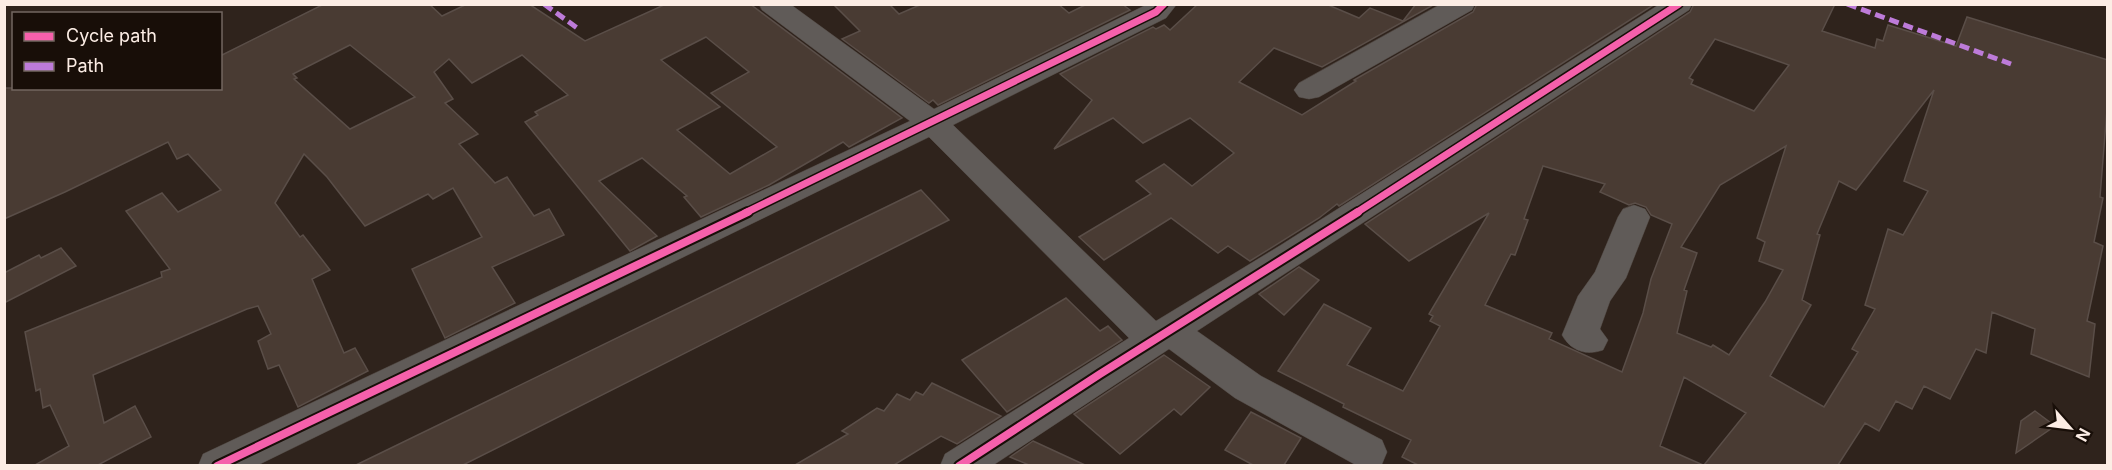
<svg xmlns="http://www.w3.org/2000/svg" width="2112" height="470" viewBox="0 0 2112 470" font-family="Inter,sans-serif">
  <rect width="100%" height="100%" fill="#2f231c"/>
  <g fill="#493b33" stroke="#5a4e48" stroke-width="1.5" fill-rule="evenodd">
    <path d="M 324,4 L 429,4 L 442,16 L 467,4 L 529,4 L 585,41 L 666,4 L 750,4 L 902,118 L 849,147 L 843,142 L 769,185 L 701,217 L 684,197 L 687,196 L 642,158 L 599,181 L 657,236 L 630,251 L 525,122 L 538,115 L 535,112 L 568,95 L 522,55 L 472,83 L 449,59 L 434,72 L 453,99 L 445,103 L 478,134 L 459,144 L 495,183 L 507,177 L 534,216 L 549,209 L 564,235 L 492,267 L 515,303 L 445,338 L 412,269 L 482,237 L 453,188 L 433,199 L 428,194 L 365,226 L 327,177 L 304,154 L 275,203 L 300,237 L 303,235 L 330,270 L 312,279 L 344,353 L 355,348 L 368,371 L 298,407 L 279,365 L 268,369 L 258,341 L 271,334 L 258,306 L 247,309 L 93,375 L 104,423 L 135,406 L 151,437 L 98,465 L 35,465 L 69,446 L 50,405 L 43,408 L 40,389 L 36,391 L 25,332 L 162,277 L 161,272 L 170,269 L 126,211 L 162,193 L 178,212 L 221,190 L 188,154 L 177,159 L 168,142 L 65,192 L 4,219 L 4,88 L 220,88 L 220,56 ZM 706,37 L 749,72 L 711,93 L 777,147 L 730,174 L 677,130 L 720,107 L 661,60 ZM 350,45 L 415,97 L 350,129 L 294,79 L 297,78 L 293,74 Z"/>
    <polygon points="833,4 889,4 899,14 922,4 1058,4 1069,13 1087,4 1122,4 1130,10 938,105 933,100 929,103 842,39 860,31"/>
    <polygon points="1198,4 1326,4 1359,18 1370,8 1403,21 1416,4 1435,4 1322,67 1274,48 1239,82 1302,115 1356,81 1354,80 1473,12 1477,4 1655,4 1339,206 1337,204 1319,218 1250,261 1228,246 1218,253 1171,218 1104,260 1079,237 1151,194 1136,181 1164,164 1192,186 1234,153 1190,118 1143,143 1113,118 1054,149 1092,100 1060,74 1153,27 1156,29 1164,25 1170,30"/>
    <path d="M 1694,4 L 1835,4 L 1822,31 L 1875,48 L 1877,39 L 1883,41 L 1888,25 L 1956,46 L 1967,17 L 2108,60 L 2108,97 L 2100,197 L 2103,198 L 2094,242 L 2103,246 L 2087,321 L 2095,324 L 2089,377 L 2031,354 L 2035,329 L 1992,312 L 1986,353 L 1976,349 L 1950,399 L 1924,386 L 1912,409 L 1896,401 L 1879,431 L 1865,423 L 1838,465 L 1704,465 L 1746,413 L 1684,377 L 1660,446 L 1703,465 L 1418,465 L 1402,457 L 1411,440 L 1343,407 L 1344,404 L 1278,371 L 1324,304 L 1371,328 L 1347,365 L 1403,391 L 1440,326 L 1430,321 L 1433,316 L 1429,314 L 1489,213 L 1409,261 L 1365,224 L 1690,12 ZM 1715,39 L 1789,65 L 1754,111 L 1691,84 L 1693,80 L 1689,78 ZM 1934,90 L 1904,181 L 1928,191 L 1903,235 L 1888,229 L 1865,305 L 1875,309 L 1852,349 L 1858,352 L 1824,407 L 1770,376 L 1811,305 L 1802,300 L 1820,235 L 1817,234 L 1839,181 L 1856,190 ZM 1786,146 L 1757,238 L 1765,242 L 1759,261 L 1783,270 L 1765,302 L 1729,355 L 1713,345 L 1711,347 L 1677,333 L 1687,291 L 1684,290 L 1697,253 L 1681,247 L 1720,185 ZM 1543,166 L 1605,184 L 1600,192 L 1629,205 L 1635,203 L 1646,207 L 1651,215 L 1672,224 L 1651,279 L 1643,313 L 1622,372 L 1549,339 L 1552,333 L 1485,305 L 1511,254 L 1515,255 L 1528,220 L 1524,219 Z"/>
    <polygon points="921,190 949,220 463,465 356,465"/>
    <polygon points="61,248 76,266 4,303 4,273 39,255 41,258"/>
    <polygon points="1299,267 1319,280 1284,315 1259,294"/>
    <polygon points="1066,298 1100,331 1108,326 1122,340 1007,412 962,360"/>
    <polygon points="1164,355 1210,387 1181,415 1174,409 1120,454 1074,414"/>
    <polygon points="932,383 1001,416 957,444 941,436 894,465 795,465 848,434 842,431 877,408 884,411 897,394 910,400 916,392 923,395"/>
    <polygon points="2035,411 2055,426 2016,453 2021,421"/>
    <polygon points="1251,412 1301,438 1284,465 1253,465 1225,450"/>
    <polygon points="1033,441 1085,465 1029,465 1010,457"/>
  </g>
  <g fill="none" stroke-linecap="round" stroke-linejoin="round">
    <defs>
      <g id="street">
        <polygon points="759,4 790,4 934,109 1148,4 1177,4 1166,18 953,125 1156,321 1281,245 1660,4 1692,4 1689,10 1197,331 1261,376 1382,440 1387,452 1382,464 1354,464 1235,398 1169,349 992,466 940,466 945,454 1129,338 929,137 256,466 198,466 203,454 910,121 762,10"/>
        <polygon points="1441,4 1475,4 1472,10 1319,97 1309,99 1299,97 1294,90 1299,83"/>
        <path d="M 1634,205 L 1645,209 L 1650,217 L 1626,278 L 1610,301 L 1600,329 L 1608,340 L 1603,350 C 1586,356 1571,351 1562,335 L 1578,296 L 1595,272 L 1618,217 L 1623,209 Z"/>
      </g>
    </defs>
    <use href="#street" stroke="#4a403a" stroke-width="1"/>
    <use href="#street" fill="#605b58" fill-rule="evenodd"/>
    <g stroke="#bd7bd9" stroke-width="5" stroke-dasharray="10 5" stroke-linecap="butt">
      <polyline points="544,4 580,30"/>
      <polyline points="1847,4 2011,64"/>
    </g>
    <defs>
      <g id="cycleway-far1">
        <polyline points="745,213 1156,12 1164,4"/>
        <polyline points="1356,213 1679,4"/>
      </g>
      <g id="cycleway">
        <polyline points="217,466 748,212"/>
        <polyline points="959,466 1100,374 1358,212"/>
      </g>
    </defs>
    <use href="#cycleway-far1" stroke="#180e08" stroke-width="10"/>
    <use href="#cycleway" stroke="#180e08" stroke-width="12"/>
    <use href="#cycleway-far1" stroke="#f560ab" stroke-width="7"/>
    <use href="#cycleway" stroke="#f560ab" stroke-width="8"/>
  </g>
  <rect width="2112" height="470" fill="none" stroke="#fcede5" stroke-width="12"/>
  <rect x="12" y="12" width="210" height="78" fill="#180e08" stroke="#736760" stroke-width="1.5"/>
  <rect x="24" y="32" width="30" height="9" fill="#f560ab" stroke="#736760" stroke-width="1.5"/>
  <text x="66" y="42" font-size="18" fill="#fcede5">Cycle path</text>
  <rect x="24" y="62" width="30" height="9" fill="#bd7bd9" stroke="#736760" stroke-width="1.5"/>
  <text x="66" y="72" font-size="18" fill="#fcede5">Path</text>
  <g transform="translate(2070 428) rotate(118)" stroke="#180e08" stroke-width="4.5" paint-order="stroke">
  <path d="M0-4.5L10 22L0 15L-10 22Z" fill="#fcede5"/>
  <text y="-9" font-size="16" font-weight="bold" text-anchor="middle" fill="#fcede5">N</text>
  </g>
</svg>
